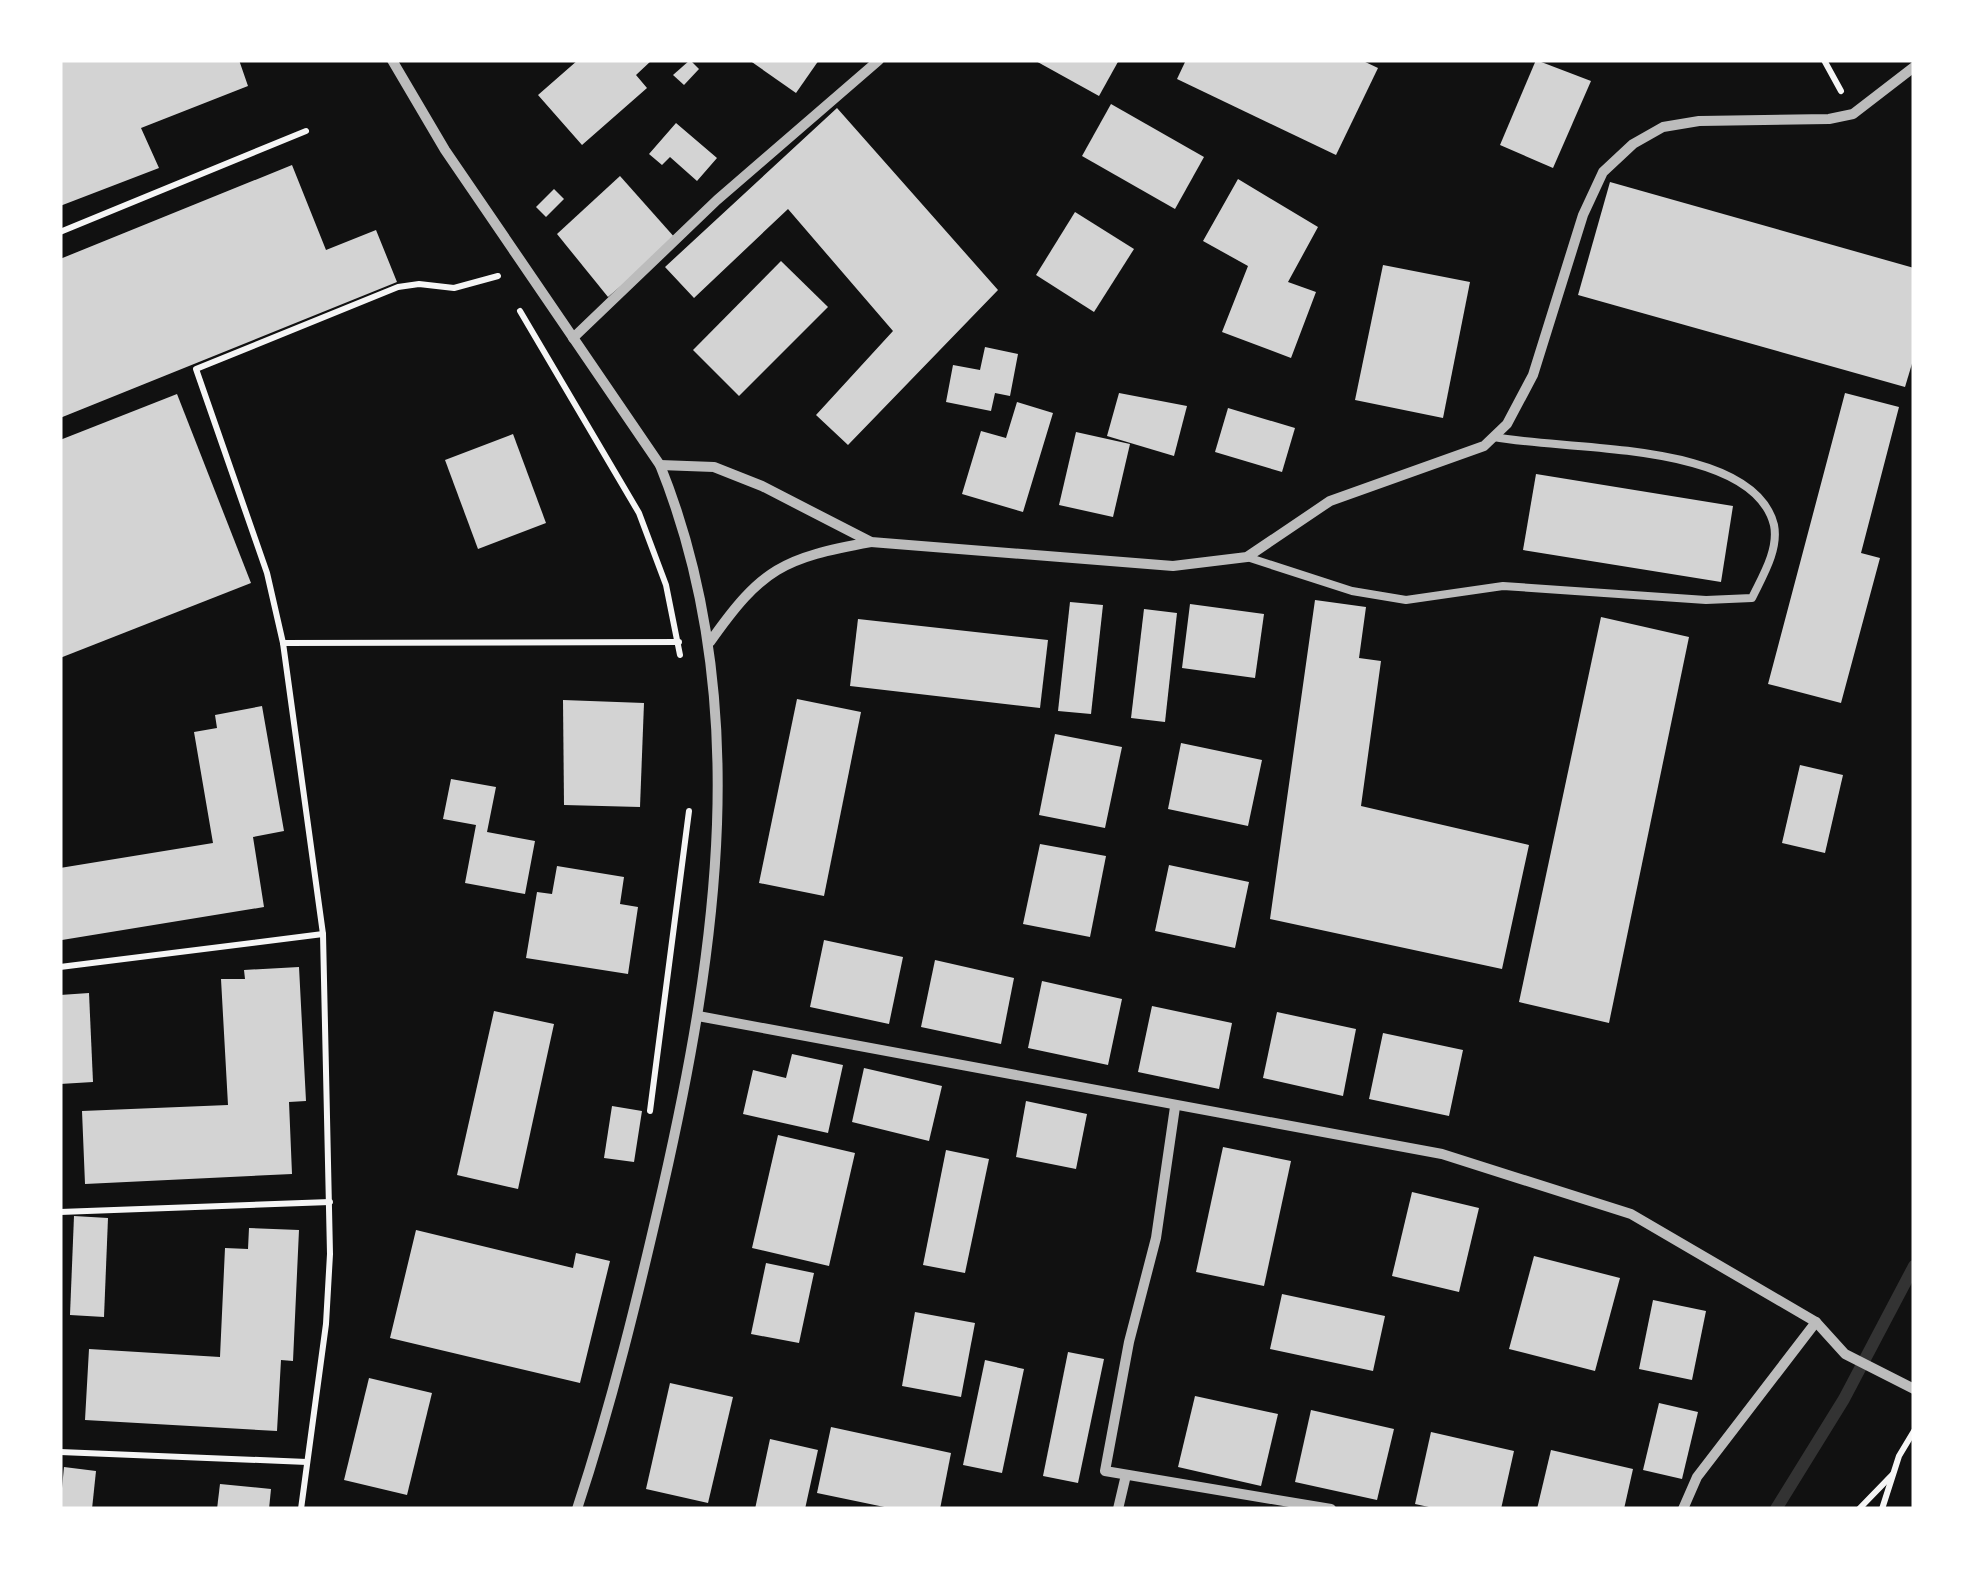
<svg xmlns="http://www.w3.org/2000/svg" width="1974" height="1569" viewBox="0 0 1974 1569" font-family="Literata,serif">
  <rect width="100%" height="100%" fill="#111"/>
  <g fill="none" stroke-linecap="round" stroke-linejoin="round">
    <polyline stroke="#333" stroke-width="12" points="1776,1509 1844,1399 1914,1266"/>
  </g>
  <g fill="#d3d3d3">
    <polygon points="60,60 239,60 248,86 141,128 159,168 60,206"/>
    <polygon points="578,60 652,60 636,75 647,88 582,145 538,95"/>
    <polygon points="690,60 699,69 684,85 673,75"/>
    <polygon points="749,60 819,60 796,93"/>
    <polygon points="1034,60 1119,60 1099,96"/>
    <polygon points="1186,60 1361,60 1378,68 1336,155 1177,79"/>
    <polygon points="1536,60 1591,81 1553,168 1500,145"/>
    <polygon points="1111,104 1204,157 1175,209 1082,156"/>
    <polygon points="837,108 998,290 848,445 816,415 893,331 788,209 694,298 665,267"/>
    <polygon points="676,123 717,158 697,181 670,157 662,165 649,154"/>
    <polygon points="292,165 326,250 376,230 397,282 60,418 60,259"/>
    <polygon points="620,176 676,239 608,297 557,234"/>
    <polygon points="1238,179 1318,227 1288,282 1316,292 1291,358 1222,332 1248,266 1203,241"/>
    <polygon points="1610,182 1914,268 1914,357 1905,387 1578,295"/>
    <polygon points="554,189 564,199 546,217 536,207"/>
    <polygon points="1075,212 1134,249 1094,312 1036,275"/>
    <polygon points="781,261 828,307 739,396 693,350"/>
    <polygon points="1383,265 1470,282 1443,418 1355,400"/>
    <polygon points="985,347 1018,354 1010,396 995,393 991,411 946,402 953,365 980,370"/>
    <polygon points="1119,393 1187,406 1174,456 1107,436"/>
    <polygon points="1845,393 1899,407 1861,553 1880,558 1841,703 1768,684"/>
    <polygon points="177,394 251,583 60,658 60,440"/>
    <polygon points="1017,402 1053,413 1023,512 962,494 981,431 1006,438"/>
    <polygon points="1228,408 1295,428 1282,472 1215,452"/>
    <polygon points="1076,432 1130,444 1113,517 1059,505"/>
    <polygon points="513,434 546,523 478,549 445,460"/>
    <polygon points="1536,474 1733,506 1721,582 1523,550"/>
    <polygon points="1315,600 1366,607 1359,658 1381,661 1361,806 1529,845 1502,969 1270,919"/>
    <polygon points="1070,602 1103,605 1091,714 1058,711"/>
    <polygon points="1190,604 1264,614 1255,678 1182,668"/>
    <polygon points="1144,609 1177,613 1165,722 1131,718"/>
    <polygon points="1601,617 1689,637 1609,1023 1519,1002"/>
    <polygon points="858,619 1048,640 1040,708 850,686"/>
    <polygon points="797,699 861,712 824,896 759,883"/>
    <polygon points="563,700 644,703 640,807 564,805"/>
    <polygon points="262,706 284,831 253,837 264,907 62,940 60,868 213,843 194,732 217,728 215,715"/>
    <polygon points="1055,734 1122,747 1105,828 1039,815"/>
    <polygon points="1181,743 1262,760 1248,826 1168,809"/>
    <polygon points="1800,765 1843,775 1825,853 1782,843"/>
    <polygon points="451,779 496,787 487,832 535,841 525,894 465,883 476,825 443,819"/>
    <polygon points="1040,844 1106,856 1090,937 1023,924"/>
    <polygon points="1169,865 1249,882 1235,948 1155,931"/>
    <polygon points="557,866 624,877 620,904 638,907 628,974 526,958 537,892 552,894"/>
    <polygon points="824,940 903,957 889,1024 810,1007"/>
    <polygon points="935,960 1014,978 1001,1044 921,1027"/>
    <polygon points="299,967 306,1101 289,1102 292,1174 85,1184 82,1111 228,1105 221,979 245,979 244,970"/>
    <polygon points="1042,981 1122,999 1108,1065 1028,1048"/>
    <polygon points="89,993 93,1082 60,1084 60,995"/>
    <polygon points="1152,1006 1232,1023 1219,1089 1138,1072"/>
    <polygon points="494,1011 554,1024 518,1189 457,1175"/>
    <polygon points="1277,1012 1356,1029 1343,1096 1263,1078"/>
    <polygon points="1383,1033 1463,1050 1449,1116 1369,1099"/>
    <polygon points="792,1054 843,1065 828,1133 743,1114 753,1070 786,1078"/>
    <polygon points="864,1068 942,1086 929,1141 852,1122"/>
    <polygon points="1026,1101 1087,1114 1076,1169 1016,1157"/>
    <polygon points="612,1106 642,1111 634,1162 604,1158"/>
    <polygon points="778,1135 855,1153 829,1266 752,1248"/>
    <polygon points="1223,1147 1291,1161 1264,1286 1196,1272"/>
    <polygon points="946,1150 989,1159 965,1273 923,1265"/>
    <polygon points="1412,1192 1479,1208 1459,1292 1392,1276"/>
    <polygon points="74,1216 108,1218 104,1317 70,1315"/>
    <polygon points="249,1228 299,1230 293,1361 281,1360 277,1431 85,1420 89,1349 220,1357 225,1248 248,1249"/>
    <polygon points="416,1230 573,1268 576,1253 610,1261 580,1383 390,1338"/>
    <polygon points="1534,1256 1620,1278 1595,1371 1509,1349"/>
    <polygon points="766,1263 814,1273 799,1343 751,1334"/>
    <polygon points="1282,1294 1385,1316 1373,1371 1270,1349"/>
    <polygon points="1653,1300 1706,1311 1692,1380 1639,1369"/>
    <polygon points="915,1312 975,1323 961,1397 902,1386"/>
    <polygon points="1068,1352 1104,1359 1078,1483 1043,1476"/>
    <polygon points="985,1360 1024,1369 1002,1473 963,1465"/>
    <polygon points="369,1378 432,1393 407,1495 344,1480"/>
    <polygon points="670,1383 733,1397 708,1503 646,1489"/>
    <polygon points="1195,1396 1278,1414 1261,1486 1178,1467"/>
    <polygon points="1659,1403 1698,1412 1682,1479 1643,1470"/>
    <polygon points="1311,1410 1394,1429 1377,1500 1295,1482"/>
    <polygon points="831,1427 951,1453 940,1509 894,1509 817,1493"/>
    <polygon points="1431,1432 1514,1451 1501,1509 1438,1509 1415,1504"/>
    <polygon points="770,1439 818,1450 805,1509 755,1509"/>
    <polygon points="1551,1450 1633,1469 1624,1509 1537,1509"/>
    <polygon points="64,1467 96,1471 92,1509 60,1509"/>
    <polygon points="220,1484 271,1489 269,1509 217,1509"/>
  </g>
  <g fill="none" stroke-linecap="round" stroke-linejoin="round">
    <g stroke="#f5f5f5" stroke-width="6">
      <polyline points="1824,60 1841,91"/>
      <polyline points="60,232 306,131"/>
      <polyline points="520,311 639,513 666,585 680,655"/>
      <polyline points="283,643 679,642"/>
      <polyline points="60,967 323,934"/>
      <polyline points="650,1111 689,811"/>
      <polyline points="60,1212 330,1202"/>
      <polyline points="60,1452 307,1462"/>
      <polyline points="301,1509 326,1324 330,1254 323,934 283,643 267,573 196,369 398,287 419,284 454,288 498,276"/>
      <polyline points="1859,1509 1892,1475"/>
      <polyline points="1882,1509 1899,1456 1914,1431"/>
    </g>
    <path stroke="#bcbcbc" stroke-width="8" d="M 1247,557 L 1352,591 L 1406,600 L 1503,586 L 1706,600 L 1752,598 C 1762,577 1779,550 1774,525 C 1753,440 1564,451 1494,437"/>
    <g stroke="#bcbcbc" stroke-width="10">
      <path d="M 392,60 L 445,150 L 660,465 C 754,698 717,949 663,1187 C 638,1296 612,1403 577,1509"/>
      <polyline points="573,338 717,200 879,60"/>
      <polyline points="660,465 714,467 762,486 871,542 1173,566 1247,557 1330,501 1484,446 1507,424 1533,375 1583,215 1603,172 1633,144 1663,127 1699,121 1829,119 1853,114 1914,67"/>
      <path d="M 710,642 C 762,568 783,558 871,542"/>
      <polyline points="698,1016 1442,1154 1631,1214 1816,1322 1845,1354 1914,1389"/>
      <polyline points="1175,1107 1156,1238 1129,1342 1105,1471 1331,1509"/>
      <polyline points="1118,1509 1126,1475"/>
      <polyline points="1683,1509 1697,1477 1816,1322"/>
    </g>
  </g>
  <rect width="1974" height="1569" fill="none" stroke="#ffffff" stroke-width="125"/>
</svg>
